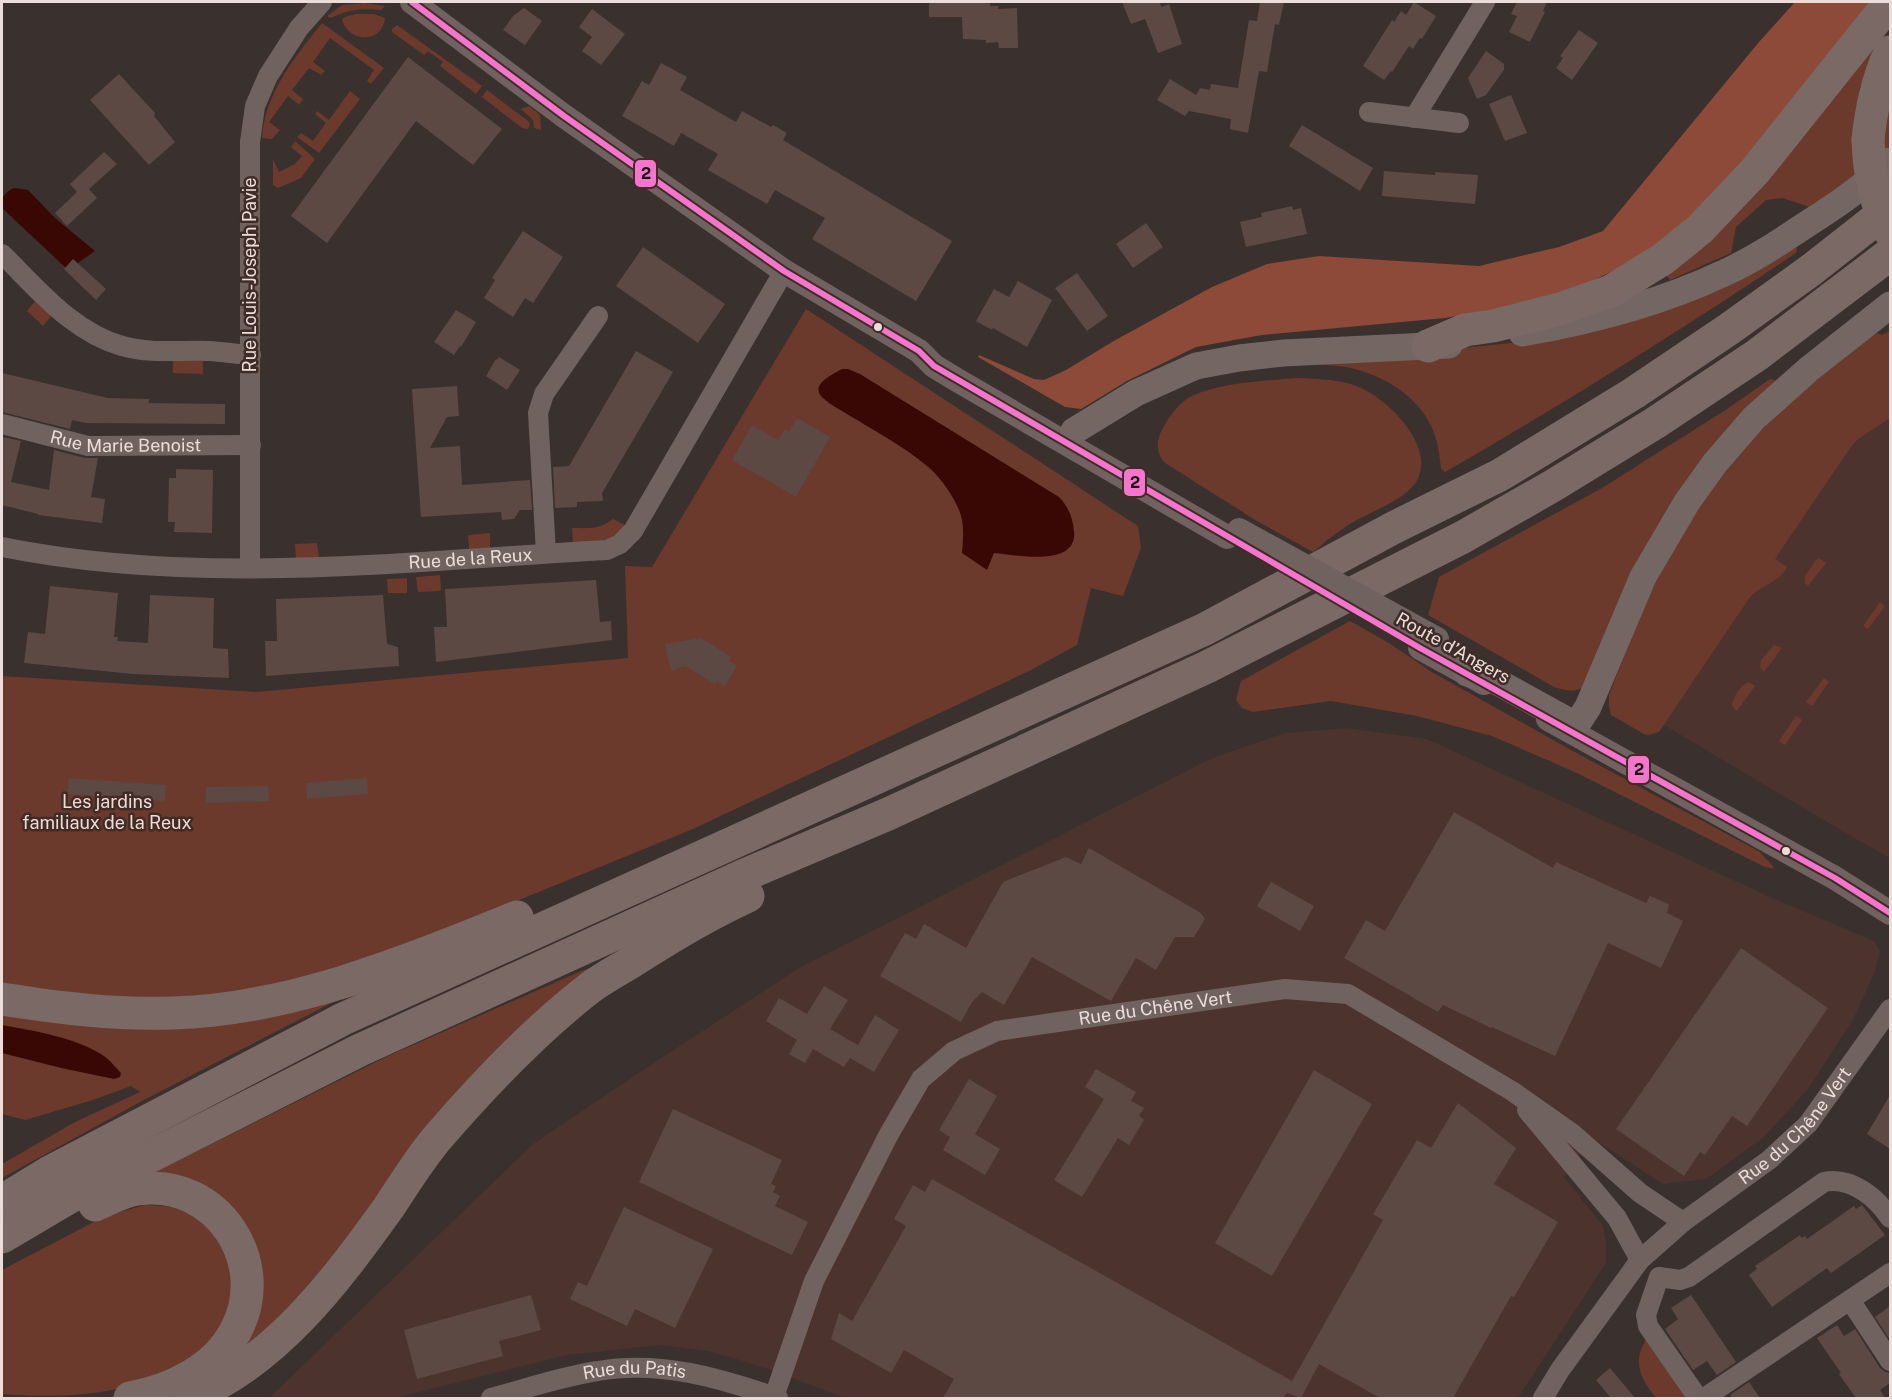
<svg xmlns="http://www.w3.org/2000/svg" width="1892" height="1400" viewBox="0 0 1892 1400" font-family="'Public Sans',sans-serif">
  <rect width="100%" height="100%" fill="#3a302d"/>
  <g fill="#4c332d">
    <polygon points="1890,405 1890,858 1849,835 1637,709 1697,585"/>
    <polygon points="1347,728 1427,739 1768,896 1874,941 1880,951 1874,974 1853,1020 1808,1089 1763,1138 1706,1179 1663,1184 1592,1138 1564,1177 1603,1226 1606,1241 1606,1263 1518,1398 845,1398 768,1369 733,1358 707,1351 661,1345 567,1355 395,1398 269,1398 533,1144 640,1072 799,968 1212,758 1285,733"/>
  </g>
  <g fill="#6c3a2c">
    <path d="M 365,3 L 385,6 L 381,10 C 363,8 348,9 331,18 L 327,16 L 342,5 Z"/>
    <path d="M 356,14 L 374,14 L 385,18 C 382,44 349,43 342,20 L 344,17 Z"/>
    <path d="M 322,23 L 384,68 L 371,84 L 367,81 L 374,70 L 330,38 L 313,62 L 325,71 L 321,75 L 309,68 L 292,90 L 303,99 L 299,105 L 288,96 L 269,122 L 280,130 L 272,139 L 262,138 C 265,93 295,57 322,23 Z"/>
    <polygon points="397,25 482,86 476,94 440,66 443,62 428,51 424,55 392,32 392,29"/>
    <polygon points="1866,48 1873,52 1864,86 1860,86 1853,133 1857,177 1812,208 1783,198 1766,200 1736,227 1731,253 1670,280 1666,275"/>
    <polygon points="1890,82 1890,145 1883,153"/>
    <polygon points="487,90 528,121 530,124 528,129 522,128 482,97"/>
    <polygon points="350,91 360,99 319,153 297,137 301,133 313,141 326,123 315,114 317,111 329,120"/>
    <polygon points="529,106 540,115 541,130 534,128 533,120 521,109"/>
    <polygon points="295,141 315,159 301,178 278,188 273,185 273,159 279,172 295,164 302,156 291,147"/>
    <path d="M 1796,247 L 1797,250 L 1796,253 C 1681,330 1565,403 1445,472 L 1441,469 C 1440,460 1439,451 1437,442 C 1427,403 1392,379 1355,369 C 1341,365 1324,365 1309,364 L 1520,342 Z"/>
    <polygon points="36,300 53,314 43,326 27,311"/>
    <polygon points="806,309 1138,526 1141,548 1123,596 1091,588 1077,645 1029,671 693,829 421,940 256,992 129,1000 2,983 2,676 256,692 628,658 625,566 652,567"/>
    <path d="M 1890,331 L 1890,418 L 1857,440 L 1850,448 L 1775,559 L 1787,567 C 1779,583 1762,584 1750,597 L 1659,732 L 1648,735 L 1644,734 L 1611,715 L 1609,706 L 1609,695 L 1647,597 L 1692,518 L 1715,483 L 1772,416 L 1868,339 L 1877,333 L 1882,335 Z"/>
    <polygon points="173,359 203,360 203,374 173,373"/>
    <path d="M 1297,378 C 1318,379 1342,379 1361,388 C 1390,401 1437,448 1416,482 C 1404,501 1369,512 1350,524 C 1337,532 1325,542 1313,552 L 1257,521 L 1165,463 C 1155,452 1156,439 1164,426 C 1170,415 1181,401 1192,396 C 1223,382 1264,381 1297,378 Z"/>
    <path d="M 1770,379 L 1782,382 L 1752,410 L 1586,686 C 1574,693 1568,691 1554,687 L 1428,615 L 1439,577 L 1602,488 L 1727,409 Z"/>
    <path d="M 613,519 L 627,526 C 608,544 598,542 573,543 L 572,528 C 589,528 599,530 613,519 Z"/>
    <polygon points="490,533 490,548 469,549 468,535"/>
    <polygon points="317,543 319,559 296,559 295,544"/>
    <polygon points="1819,558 1826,563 1808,586 1805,583 1805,576 1815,561"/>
    <polygon points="440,575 441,591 418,592 416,577"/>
    <polygon points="407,578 407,593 388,593 387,579"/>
    <polygon points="1880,602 1885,606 1868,629 1863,626"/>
    <path d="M 1350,621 L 1389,643 L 1430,671 L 1571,750 L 1760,852 C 1765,859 1771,862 1774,869 L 1765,867 L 1577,773 L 1492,736 L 1417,716 L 1331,701 L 1253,712 L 1242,708 L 1236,700 L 1241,681 Z"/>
    <polygon points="1774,645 1782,648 1764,672 1760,668 1761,660"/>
    <polygon points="1824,678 1829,682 1812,706 1806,702"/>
    <path d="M 1749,682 L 1755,686 L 1737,711 L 1732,706 C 1733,697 1740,685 1749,682 Z"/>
    <polygon points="1796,716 1802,720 1785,745 1779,741"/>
    <polygon points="601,965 325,1279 250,1348 238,1345 258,1275 154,1175 155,1172 386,1057 581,971"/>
    <polygon points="343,997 142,1101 2,1178 2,1164 75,1122 140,1092 131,1086 93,1100 25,1120 2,1114 2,1009"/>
    <path d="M 145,1205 C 159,1206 172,1205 186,1210 C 193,1213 214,1230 217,1236 C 220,1240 221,1245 223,1249 C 226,1257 232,1266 233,1275 C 237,1307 217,1338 192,1357 C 138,1396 65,1399 2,1394 L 2,1270 L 105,1216 Z"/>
    <path d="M 1647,1338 L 1687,1398 L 1656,1398 C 1641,1379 1631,1362 1647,1338 Z"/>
  </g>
  <polygon fill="#8d4a38" points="1795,2 1875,2 1740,167 1676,231 1634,261 1583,285 1522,305 1445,318 1262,335 1196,347 1127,381 1081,409 1065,407 978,357 979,355 1034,379 1044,380 1066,370 1112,342 1212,287 1267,264 1319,256 1479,266 1559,247 1603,231 1759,42"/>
  <g fill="#3a0804">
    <path d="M 14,188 L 28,190 L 55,218 L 95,251 L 68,270 L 2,208 C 1,197 4,193 14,188 Z"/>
    <path d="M 842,369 L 848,369 L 860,374 L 1059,497 C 1068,506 1073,518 1074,531 C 1078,568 1016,555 994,553 L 987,570 L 962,553 C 963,542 964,531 962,520 C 959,503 941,477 927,466 C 900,443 860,423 829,403 C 826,400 820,397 819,392 C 815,382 835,373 842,369 Z"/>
    <path d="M 2,1025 C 35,1031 75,1037 104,1056 C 110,1060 116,1068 121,1073 L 120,1077 L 114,1079 L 61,1068 L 2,1053 Z"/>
  </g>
  <g fill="#5c4944">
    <polygon points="929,2 990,2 990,6 998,6 998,9 1017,8 1018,48 999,48 998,42 986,43 986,40 963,39 962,17 929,17"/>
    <polygon points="1122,2 1159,2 1162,7 1169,4 1182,44 1158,53 1145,19 1131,24"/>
    <polygon points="1260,2 1284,2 1279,25 1275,24 1267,72 1259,71 1248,133 1230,129 1231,119 1189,111 1185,116 1157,100 1170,79 1196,95 1200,88 1210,90 1211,84 1238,88 1249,20 1257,21"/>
    <polygon points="1414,2 1436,16 1422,39 1420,38 1413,49 1409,46 1392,72 1391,71 1384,80 1363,66 1392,20 1394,22 1401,11 1406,15"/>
    <polygon points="1517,2 1547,2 1543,11 1545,12 1530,42 1509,32 1517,16 1511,14"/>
    <polygon points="524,8 542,21 525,45 503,30 513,16"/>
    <polygon points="592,9 625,34 601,65 582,51 592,37 579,27"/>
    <polygon points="1579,30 1598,43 1572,80 1556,68 1563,58 1560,56"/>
    <polygon points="1486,51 1504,64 1504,70 1486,95 1477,99 1468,78"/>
    <polygon points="408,57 502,129 473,165 416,121 327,243 291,216"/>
    <polygon points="661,63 687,77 680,90 736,122 742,111 771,127 773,125 787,133 783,140 952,241 916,301 812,239 825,218 775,190 767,204 708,170 718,154 681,133 674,146 622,116 642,81 649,85"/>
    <polygon points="119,74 155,113 154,116 175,142 149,165 90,100"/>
    <polygon points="1511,95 1527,133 1505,141 1489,104"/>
    <polygon points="1302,125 1373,168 1360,191 1289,146"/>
    <polygon points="104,152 117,164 89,189 97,198 67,226 55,213 77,192 70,184"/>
    <polygon points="1384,171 1435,175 1435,172 1478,175 1475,204 1382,196"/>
    <polygon points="1292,206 1293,210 1301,208 1307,234 1246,247 1240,222 1262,217 1261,213"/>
    <polygon points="1146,223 1163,247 1133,268 1116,244"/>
    <polygon points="523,231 563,257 533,303 525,298 513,317 484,298 495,280 492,278"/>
    <polygon points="643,247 725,304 698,343 616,286"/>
    <polygon points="73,259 106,289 96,300 64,269"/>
    <polygon points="1077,273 1108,316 1087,331 1055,288"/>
    <polygon points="1018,281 1052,300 1027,347 993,328 992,330 976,321 994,289 1009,297"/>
    <polygon points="456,310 476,322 461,347 460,346 454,355 434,342"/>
    <polygon points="636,351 673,372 602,493 603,501 577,502 577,507 555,508 553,467 569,466"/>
    <polygon points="499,357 520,370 507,390 486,376 496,359 497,360"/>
    <polygon points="2,373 108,398 149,399 149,403 225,404 225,424 86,423 72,420 70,429 2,412"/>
    <polygon points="457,386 459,416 447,417 430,448 460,446 462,485 530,480 532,510 520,510 514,519 502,520 501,512 421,517 412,389"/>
    <polygon points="797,418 830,437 796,497 732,460 752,425 778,440 785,429 789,432"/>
    <polygon points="3,437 21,441 11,482 49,490 54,450 85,458 98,458 91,497 105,499 102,523 38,515 38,514 2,505 2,443"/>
    <polygon points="176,469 213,470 212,533 174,532 175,522 168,522 169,478 176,478"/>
    <polygon points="596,580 600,622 611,621 612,640 436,662 434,627 447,627 445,589"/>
    <polygon points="50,586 118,593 114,637 118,637 117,641 148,643 150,595 214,598 213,648 228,649 229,678 133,674 24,663 28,632 45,634"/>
    <polygon points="383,595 387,644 398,647 399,666 266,676 265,641 277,641 276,599"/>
    <polygon points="701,638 731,657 729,661 737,666 725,686 716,681 715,684 685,666 671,671 665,644"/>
    <polygon points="69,778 166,785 165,801 68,794"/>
    <polygon points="367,778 368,794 307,799 306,783"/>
    <polygon points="268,786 269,801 206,803 206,787"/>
    <polygon points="1454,812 1553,868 1556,862 1646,903 1650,896 1669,904 1667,913 1683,921 1661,968 1608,943 1555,1056 1492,1027 1491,1028 1443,1005 1438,1012 1344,958 1366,920 1385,931"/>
    <polygon points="1089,848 1201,913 1205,919 1194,937 1175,937 1156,970 1136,958 1111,1001 1032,957 1004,1005 982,992 972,1002 961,1022 880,976 905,933 916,939 924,924 966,948 1003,882 1066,857 1081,864"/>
    <polygon points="1271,882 1314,906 1300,931 1257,906"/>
    <polygon points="1741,948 1828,1008 1747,1126 1732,1116 1705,1155 1700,1152 1684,1176 1616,1129"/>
    <polygon points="824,986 848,1000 830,1029 858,1045 875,1015 899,1030 874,1072 850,1058 844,1067 813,1049 805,1063 789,1054 797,1040 766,1021 779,998 807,1014"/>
    <polygon points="1096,1069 1136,1092 1131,1101 1144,1108 1139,1116 1144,1120 1129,1145 1118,1138 1082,1197 1054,1180 1104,1099 1085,1087"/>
    <polygon points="1314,1070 1372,1104 1272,1276 1215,1243"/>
    <polygon points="969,1079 997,1096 975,1134 1000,1149 985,1175 943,1150 950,1137 939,1130"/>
    <polygon points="1890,1095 1890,1149 1867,1134"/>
    <polygon points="1458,1103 1516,1148 1494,1184 1558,1222 1514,1297 1511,1296 1453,1398 1380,1398 1319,1364 1301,1398 1287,1393 1283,1398 943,1398 954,1379 904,1350 891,1373 831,1339 839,1313 852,1321 906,1226 894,1219 913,1185 925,1192 932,1179 1292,1381 1383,1220 1373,1214 1417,1140 1431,1148"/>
    <polygon points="673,1109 782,1160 771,1184 776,1186 773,1192 780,1196 775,1206 808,1222 792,1255 639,1182"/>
    <polygon points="1862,1205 1885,1235 1831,1273 1827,1268 1772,1307 1749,1275 1757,1269 1755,1266 1800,1235 1801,1238 1805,1236 1807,1239 1854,1206 1856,1209"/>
    <polygon points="624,1207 713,1249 675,1328 635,1309 627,1326 570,1299 578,1282 587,1286"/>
    <polygon points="531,1295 541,1330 499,1341 503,1356 417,1379 404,1330"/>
    <polygon points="1691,1295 1736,1362 1717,1375 1707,1361 1693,1370 1665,1329 1678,1319 1671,1308"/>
    <polygon points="1890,1306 1890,1340 1875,1317"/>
    <polygon points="1837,1325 1844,1336 1855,1329 1880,1368 1885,1372 1890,1373 1890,1383 1880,1390 1885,1398 1856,1398 1839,1374 1841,1373 1817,1338"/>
    <polygon points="1610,1368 1635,1398 1611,1398 1596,1380"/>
    <polygon points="1749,1382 1760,1398 1732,1398 1730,1395"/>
  </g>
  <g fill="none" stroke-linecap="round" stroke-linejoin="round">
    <g stroke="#70625f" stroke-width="20">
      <polyline points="1369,112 1459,123"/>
      <polyline points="1414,118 1485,2"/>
      <path d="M 2,254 C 37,288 72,332 122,346 C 150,354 180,350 209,351 C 223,352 237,354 251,355"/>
      <path id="s1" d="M 2,424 L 88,446 L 251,445"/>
      <path id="s2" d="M 2,547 C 200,587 407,561 607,550 L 620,544 L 633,531 L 784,271"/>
      <polyline points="546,553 538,413 544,394 598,316"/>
      <polyline points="250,568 250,142 255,106 268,76 299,28 322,2"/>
      <polyline points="1527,1110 1617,1218 1640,1260"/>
      <polyline points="1850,1300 1890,1361"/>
      <path id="s3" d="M 774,1397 L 814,1281 L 889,1134 L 921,1079 L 954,1051 L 997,1031 L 1285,989 L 1348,994 L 1512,1091 L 1573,1134 L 1640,1193 L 1683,1222"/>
      <path id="s4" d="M 491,1398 C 525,1389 563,1376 598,1371 C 659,1360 720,1378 778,1398"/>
      <path id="s5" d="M 1543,1398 L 1560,1370 L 1640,1260 L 1683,1222 L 1769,1160 L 1808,1124 L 1890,1009"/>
      <path d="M 1698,1398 L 1648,1326 L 1646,1315 L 1659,1277 L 1680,1280 L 1689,1277 L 1824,1182 C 1851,1176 1877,1198 1890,1218"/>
      <polyline points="1704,1398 1890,1273"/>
    </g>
    <g stroke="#70625f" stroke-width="24">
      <polyline points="412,2 564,116 784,271 919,351 934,366 957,380 1227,537"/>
      <polyline points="1420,648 1484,683"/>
      <polyline points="1548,719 1835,878 1890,913"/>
    </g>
    <g stroke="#746663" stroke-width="27">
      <path d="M 1522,333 C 1591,321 1661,303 1724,273 C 1753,260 1780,242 1807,224 C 1836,206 1866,185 1890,161"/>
      <polyline points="1074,431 1136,393 1196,366 1239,358 1283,353 1449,345"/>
      <polyline points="1467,673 1492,679 1572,723 1579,721 1588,707 1643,577 1687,502 1715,463 1754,418 1809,369 1890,305"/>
    </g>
    <g stroke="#7a6964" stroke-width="33">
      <path d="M 1868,140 C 1871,109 1877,81 1890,52"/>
      <polyline points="1428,346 1465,330 1493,326 1560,309 1611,291 1663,259 1700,229 1755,171 1890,2"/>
      <path d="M 2,999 C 59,1008 115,1015 173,1013 C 291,1010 410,960 517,917"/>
      <polyline points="2,1201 48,1173 343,1019 1205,629 1395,527 1500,475 1634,393 1729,329 1811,270 1890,208"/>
      <path d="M 95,1205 C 109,1199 123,1191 138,1189 C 217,1178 273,1263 235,1332 C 215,1370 170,1391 130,1398"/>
      <polyline points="2,1237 68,1198 360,1050 740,877 888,814 1207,667 1463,537 1554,485 1655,423 1757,355 1890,254"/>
      <path d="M 188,1398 C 275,1363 336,1281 389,1207 C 405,1183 420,1158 439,1136 C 485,1083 535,1030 591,987 C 605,977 620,969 633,961 C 670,937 709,914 748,896"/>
    </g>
    <polyline stroke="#70625f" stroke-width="24" points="1239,530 1437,639"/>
    <path stroke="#7a6964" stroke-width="33" d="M 1868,140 C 1869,173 1875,203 1890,232"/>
    <defs>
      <polyline id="bus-1" points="412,2 564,116 784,271 919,351 934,366 1420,648 1835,878 1890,913"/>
    </defs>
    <use href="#bus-1" stroke="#402c27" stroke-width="10"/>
    <use href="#bus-1" stroke="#f575cc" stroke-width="6"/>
  </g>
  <g fill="#ebdeda" stroke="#402c27" stroke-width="2">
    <circle cx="878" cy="327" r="5"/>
    <circle cx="1786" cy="851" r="5"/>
  </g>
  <g text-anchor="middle" stroke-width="5" stroke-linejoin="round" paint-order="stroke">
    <g font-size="18" fill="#ebdeda" stroke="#402c27">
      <text transform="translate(250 275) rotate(-90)" y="6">Rue Louis-Joseph Pavie</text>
      <text dy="6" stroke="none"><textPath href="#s1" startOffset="126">Rue Marie Benoist</textPath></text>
      <text dy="6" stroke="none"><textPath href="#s2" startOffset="470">Rue de la Reux</textPath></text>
      <text transform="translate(1453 648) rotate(29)" y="6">Route d’Angers</text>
      <text dy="6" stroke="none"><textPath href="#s3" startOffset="602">Rue du Chêne Vert</textPath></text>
      <text dy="6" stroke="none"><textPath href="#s5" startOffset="375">Rue du Chêne Vert</textPath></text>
      <text dy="6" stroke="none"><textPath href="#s4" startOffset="147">Rue du Patis</textPath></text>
    </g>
    <g font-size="18" fill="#f2dad4" stroke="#402c27">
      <text x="107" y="808">Les jardins<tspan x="107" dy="21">familiaux de la Reux</tspan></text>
    </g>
  </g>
  <g stroke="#402c27" stroke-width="2">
    <rect x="634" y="159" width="23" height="29" rx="6" fill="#f575cc"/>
    <rect x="1123" y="468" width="23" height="29" rx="6" fill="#f575cc"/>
    <rect x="1627" y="755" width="23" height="29" rx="6" fill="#f575cc"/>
  </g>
  <g font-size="16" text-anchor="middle" font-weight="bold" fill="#111">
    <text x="646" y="179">2</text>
    <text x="1135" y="488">2</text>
    <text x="1639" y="775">2</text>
  </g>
  <rect width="1892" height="1400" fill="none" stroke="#ebdeda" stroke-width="6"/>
</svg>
